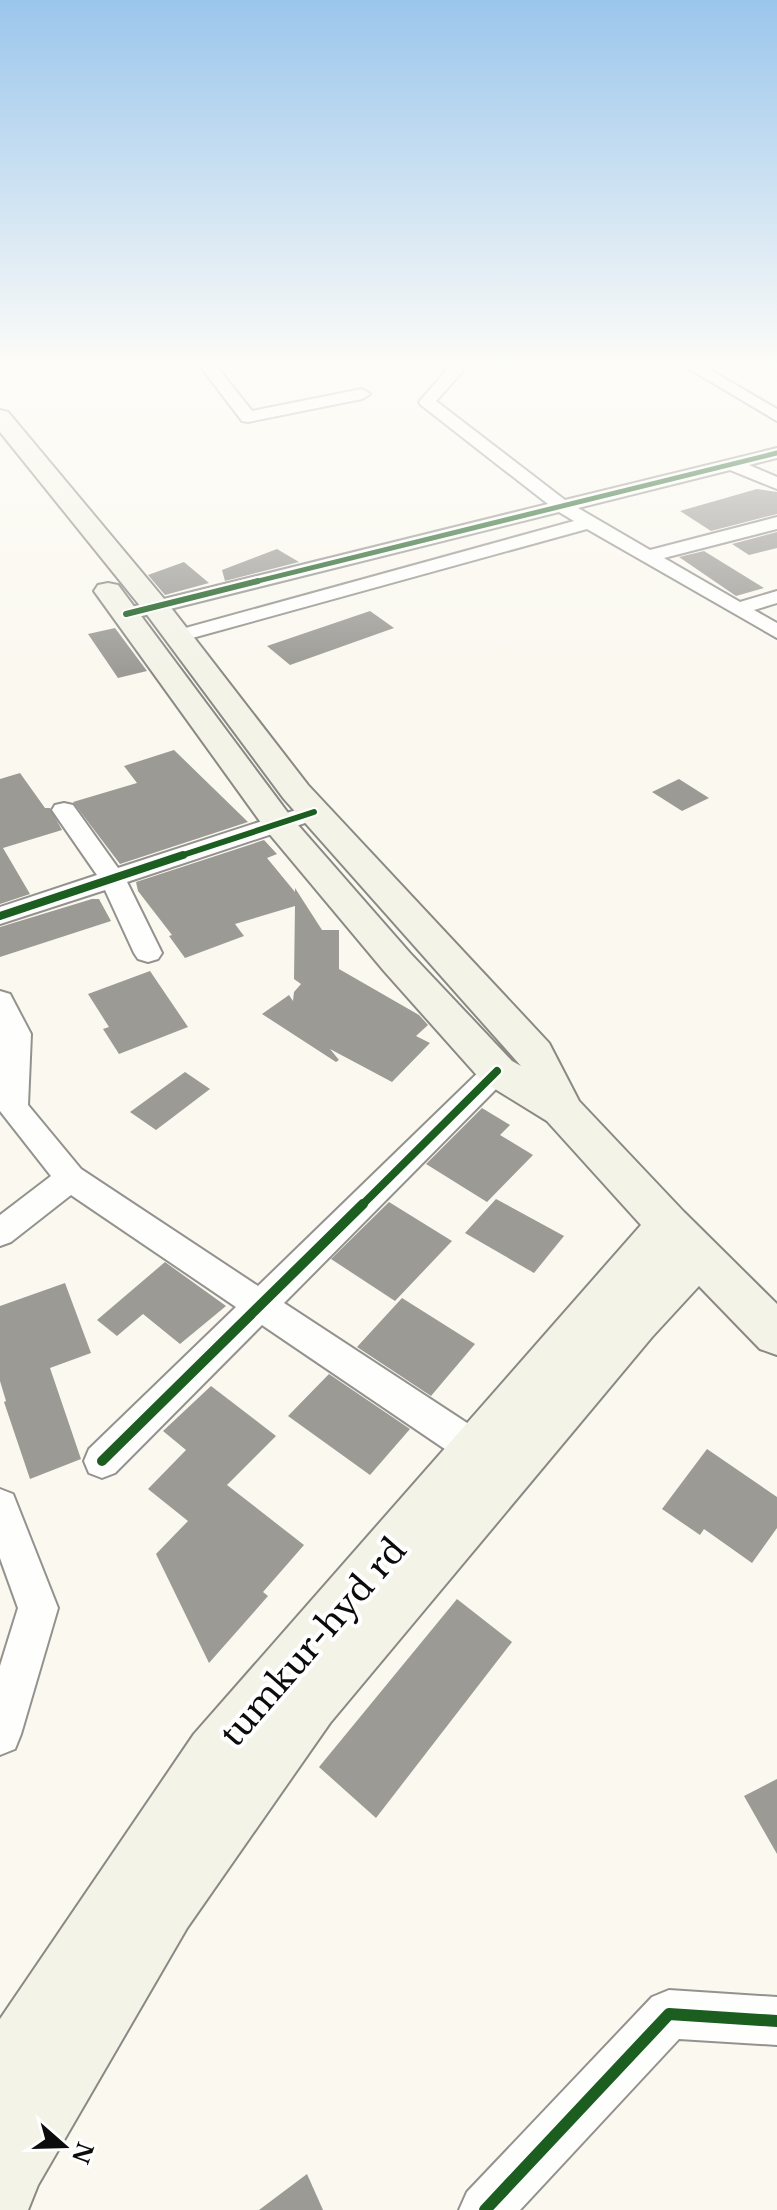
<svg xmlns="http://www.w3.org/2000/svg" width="777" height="2210" viewBox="0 0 777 2210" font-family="'Libre Baskerville',serif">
  <rect width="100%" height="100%" fill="#faf8ef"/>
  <g fill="#9c9a95">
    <polygon points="757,489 777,492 777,514 711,531 680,511"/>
    <polygon points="777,532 777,548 749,555 732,544"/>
    <polygon points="277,549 299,562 225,581 222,570"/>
    <polygon points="704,551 764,588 736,596 679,557"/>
    <polygon points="184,562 209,583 165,595 148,575"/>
    <polygon points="370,611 394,628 290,665 267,646"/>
    <polygon points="115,628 147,671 118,678 88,634"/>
    <polygon points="174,750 248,822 120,864 73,802 137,783 124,766"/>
    <polygon points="20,773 45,808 50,808 62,830 3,848 30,894 0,904 0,779"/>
    <polygon points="679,779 709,798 682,811 652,792"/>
    <polygon points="264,840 277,854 267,858 295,892 295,888 322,930 339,930 339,969 419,1015 428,1025 416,1036 430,1043 392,1082 330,1049 339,1060 336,1062 262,1014 289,995 293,1001 294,992 301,984 294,979 295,906 235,924 244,936 185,958 169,936 172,935 138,891 136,882"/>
    <polygon points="92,899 99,899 111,921 0,957 0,927"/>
    <polygon points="150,971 188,1027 119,1054 103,1029 109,1027 88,994"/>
    <polygon points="185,1072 210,1089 156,1130 130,1112"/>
    <polygon points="482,1108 510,1125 500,1135 533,1155 487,1202 426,1164"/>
    <polygon points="496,1199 564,1236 534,1273 465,1233"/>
    <polygon points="389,1202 452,1241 395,1301 331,1259"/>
    <polygon points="165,1262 226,1306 180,1344 143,1314 117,1336 97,1320"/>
    <polygon points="65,1283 91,1353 50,1368 81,1459 30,1479 4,1402 6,1401 0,1381 0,1306"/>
    <polygon points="402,1298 475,1344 431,1396 357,1347"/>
    <polygon points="329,1374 410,1429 370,1475 288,1416"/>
    <polygon points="211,1386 276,1436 227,1485 304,1545 263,1592 268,1596 209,1663 156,1554 188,1521 148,1489 186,1450 163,1431"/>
    <polygon points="707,1449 777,1497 777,1528 752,1563 704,1529 700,1535 662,1509"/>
    <polygon points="457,1599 512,1642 376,1818 319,1767"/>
    <polygon points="777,1779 777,1854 744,1796"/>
    <polygon points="307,2174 323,2210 259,2210"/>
  </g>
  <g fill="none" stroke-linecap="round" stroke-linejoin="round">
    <defs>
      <g id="minor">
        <polygon points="201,367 217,367 252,411 362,389 370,394 362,399 248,422 242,421"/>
        <polygon points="445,367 461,367 462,372 436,401 565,500 777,448 777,458 749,465 777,477 777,489 730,470 578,508 650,550 777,517 777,529 664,558 740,602 777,591 777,603 754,610 777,623 777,638 587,529 185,640 178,642 168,636 171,632 574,521 559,512 126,620 119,618 116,614 119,610 548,504 421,405 419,402 446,371"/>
        <polygon points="686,367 705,367 777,409 777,421"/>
        <polygon points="64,803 73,805 118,868 305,807 323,807 326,812 323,817 127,882 162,953 158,959 148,962 138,959 134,953 105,890 0,924 0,907 97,875 52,810 55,805"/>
        <polygon points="0,991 10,994 31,1034 28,1105 81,1169 258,1286 487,1064 497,1061 507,1064 512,1071 507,1078 284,1303 490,1438 495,1450 490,1462 477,1466 464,1462 262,1325 115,1473 102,1478 89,1473 84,1461 89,1449 236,1307 71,1195 11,1242 0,1246 0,1215 51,1176 0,1111"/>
        <polygon points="0,1489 13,1494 58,1608 21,1734 15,1749 0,1755 0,1666 18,1608 0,1558"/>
        <polygon points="669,1990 777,1997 777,2045 679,2039 520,2210 459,2210 467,2192 652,1997"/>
      </g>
      <polygon id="secondary" points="0,410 8,412 165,600 308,785 549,1043 579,1101 684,1212 777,1304 777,1355 760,1349 699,1286 652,1337 330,1723 187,1928 38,2185 28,2210 0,2210 0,2019 194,1734 641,1225 547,1121 482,1081 384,971 267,831 94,591 98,585 108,583 118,585 291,817 410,953 512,1061 521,1066 284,799 145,612 0,432"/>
    </defs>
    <use href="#minor" stroke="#93928e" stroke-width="4"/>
    <use href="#secondary" stroke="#8a8985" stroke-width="4"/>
    <use href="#minor" fill="#fefefd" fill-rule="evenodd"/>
    <use href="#secondary" fill="#f4f3e8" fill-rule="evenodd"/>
    <defs>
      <polyline id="cycleway-far4" points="250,583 777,453"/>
      <g id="cycleway-far3">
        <polyline points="126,614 258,581"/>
        <polyline points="177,857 314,812"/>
      </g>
      <g id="cycleway-far2">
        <polyline points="0,916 183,855"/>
        <polyline points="361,1206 497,1071"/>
      </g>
      <polyline id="cycleway-far1" points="102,1461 363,1204"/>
      <polyline id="cycleway" points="485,2210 669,2014 777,2021"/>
    </defs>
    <use href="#cycleway-far4" stroke="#fff" stroke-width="8"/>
    <use href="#cycleway-far3" stroke="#fff" stroke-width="10"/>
    <use href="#cycleway-far2" stroke="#fff" stroke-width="13"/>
    <use href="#cycleway-far1" stroke="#fff" stroke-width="15"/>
    <use href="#cycleway" stroke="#fff" stroke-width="17"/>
    <use href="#cycleway-far4" stroke="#1b5e20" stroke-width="5"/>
    <use href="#cycleway-far3" stroke="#1b5e20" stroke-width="6"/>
    <use href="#cycleway-far2" stroke="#1b5e20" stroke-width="8"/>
    <use href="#cycleway-far1" stroke="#1b5e20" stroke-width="10"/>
    <use href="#cycleway" stroke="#1b5e20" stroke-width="12"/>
  </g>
  <linearGradient id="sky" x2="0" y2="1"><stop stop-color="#9bc6ec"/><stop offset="0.54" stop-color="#fdfcf8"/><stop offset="1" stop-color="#fdfcf8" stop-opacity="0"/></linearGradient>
  <rect width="777" height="676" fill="url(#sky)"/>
  <g text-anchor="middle" stroke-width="8" stroke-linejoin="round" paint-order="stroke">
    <g font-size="34" fill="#0c0c0c" stroke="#fff">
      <text transform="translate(313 1642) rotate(-49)" y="12">tumkur-hyd rd</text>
    </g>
  </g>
  <g transform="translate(64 2146) rotate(110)" stroke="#ffffff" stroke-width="6" paint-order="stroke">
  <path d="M0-6L14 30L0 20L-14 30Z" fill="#0c0c0c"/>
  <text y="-12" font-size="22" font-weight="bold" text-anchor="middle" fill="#0c0c0c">N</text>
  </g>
</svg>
